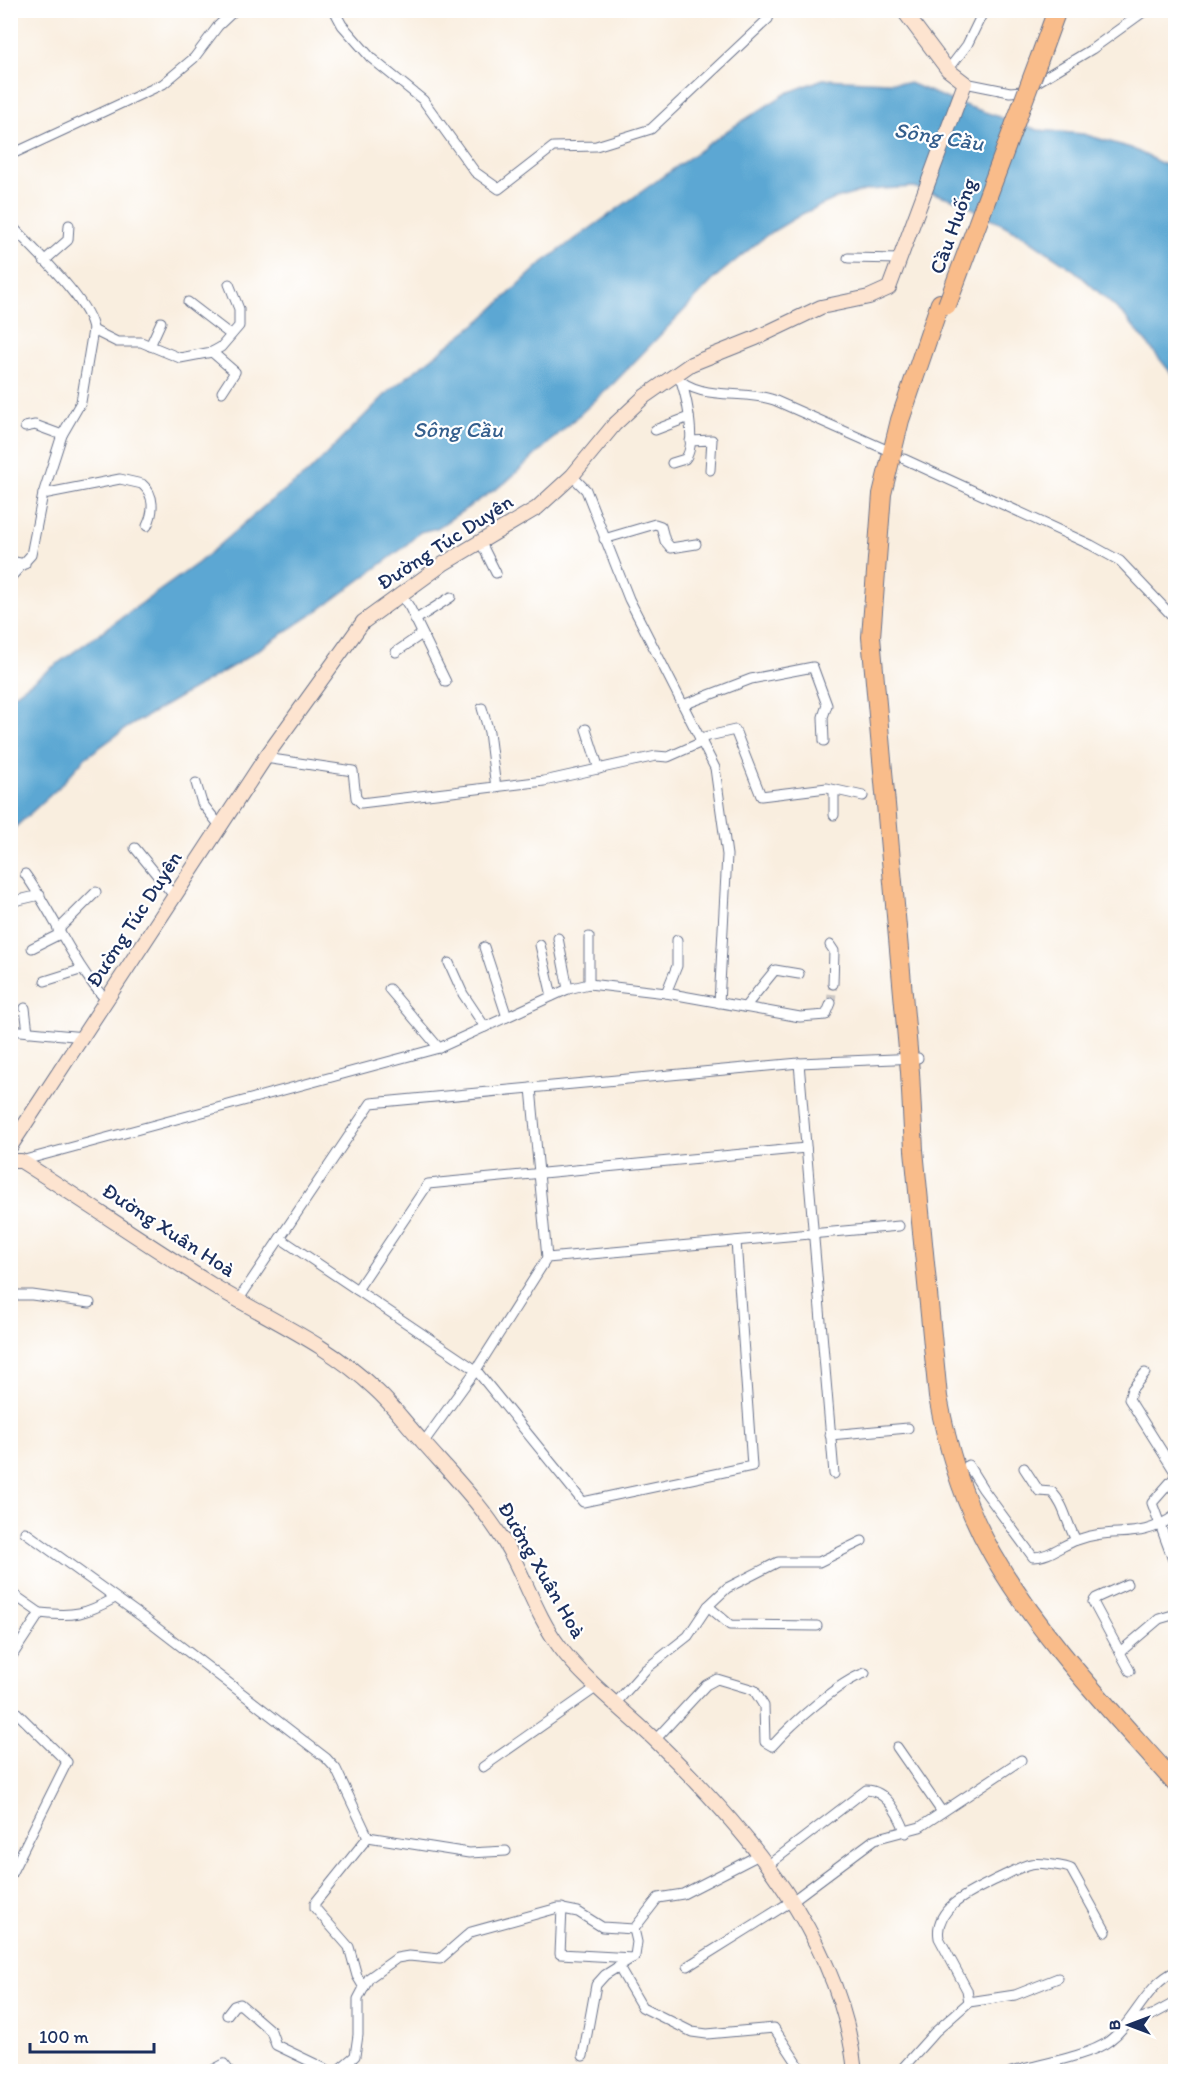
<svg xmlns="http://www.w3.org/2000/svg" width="1186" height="2082" viewBox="0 0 1186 2082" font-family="Itim,sans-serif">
  <rect width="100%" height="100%" fill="#fff"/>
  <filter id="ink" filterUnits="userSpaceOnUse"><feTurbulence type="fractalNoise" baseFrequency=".0167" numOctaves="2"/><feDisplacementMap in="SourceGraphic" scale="12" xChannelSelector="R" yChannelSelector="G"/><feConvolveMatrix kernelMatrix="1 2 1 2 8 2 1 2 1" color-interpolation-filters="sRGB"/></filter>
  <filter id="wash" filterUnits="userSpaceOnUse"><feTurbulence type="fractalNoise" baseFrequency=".008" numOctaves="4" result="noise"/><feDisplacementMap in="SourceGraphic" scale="24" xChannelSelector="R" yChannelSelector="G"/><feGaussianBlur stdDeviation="1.35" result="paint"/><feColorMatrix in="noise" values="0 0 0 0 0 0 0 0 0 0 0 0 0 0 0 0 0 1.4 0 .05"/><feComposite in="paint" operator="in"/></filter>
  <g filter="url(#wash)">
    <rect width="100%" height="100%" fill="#f9eedf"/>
    <polygon fill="#5ba7d3" stroke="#3b6b98" stroke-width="1.5" points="823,79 909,83 955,102 1038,130 1083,134 1131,148 1175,170 1175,378 1125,316 1075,271 1024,236 959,201 913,187 868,190 835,199 802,214 767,235 718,275 614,383 505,483 437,528 420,532 403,548 322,608 238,663 128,727 85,758 58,788 11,831 11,697 198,563 269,502 308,473 389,391 482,319 543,262 728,130 787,93"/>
  </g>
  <g filter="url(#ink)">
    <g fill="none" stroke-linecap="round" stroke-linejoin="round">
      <polyline stroke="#cdc8c5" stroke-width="9" stroke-dasharray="9 4.5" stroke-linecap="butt" points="831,1003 833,984"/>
      <defs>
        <g id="street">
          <polyline points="334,10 342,25 371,58 423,100 475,172 499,189 553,147 596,146 651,129 768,19 771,10"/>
          <polyline points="948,70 967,45 984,10"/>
          <polyline points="965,83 1010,92 1022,91 1092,49 1146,10"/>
          <polyline points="10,155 163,84 194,58 218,26 235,10"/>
          <path d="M 10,224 C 30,246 92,303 93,330 L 81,402 L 62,435 L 43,494 L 31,555 L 10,578"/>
          <polyline points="848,258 901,259"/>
          <polyline points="44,261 68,240 69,225"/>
          <polyline points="188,302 231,335"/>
          <polyline points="93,330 117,342 141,342 180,358 212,352 221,347 239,326 239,309 229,284"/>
          <polyline points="150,346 161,322"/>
          <polyline points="212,352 235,372 222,392"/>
          <path d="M 674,375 C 699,402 741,389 774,400 L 887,450"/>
          <polyline points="25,427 35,425 62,435"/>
          <polyline points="655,430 689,417"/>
          <polyline points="690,441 712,440 710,470"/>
          <polyline points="904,459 1091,545 1120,561 1176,620"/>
          <path d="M 672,463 L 685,459 C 697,446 687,400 682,384"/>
          <polyline points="572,476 586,490 629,599 715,768 727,855 719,1003"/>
          <path d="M 43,494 L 120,479 L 142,484 C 155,495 154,512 147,526"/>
          <polyline points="604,539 655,524 661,526 665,541 671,548 696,544"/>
          <polyline points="481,543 496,573"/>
          <polyline points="10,561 25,564"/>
          <polyline points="401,594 410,608 446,682"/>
          <polyline points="415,620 451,597"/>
          <polyline points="396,652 422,634"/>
          <polyline points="683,705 751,679 813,667 827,705 823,717 824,741"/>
          <polyline points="482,708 489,732 496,788"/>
          <polyline points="586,729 599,769"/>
          <polyline points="700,738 735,730 761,796 827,788 863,796"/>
          <polyline points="265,758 353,771 356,798 361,803 544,781 656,756 668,757 702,742"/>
          <polyline points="196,783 202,803 220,826"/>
          <polyline points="834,790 834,815"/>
          <polyline points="135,848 174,896"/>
          <path d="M 25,874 C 55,916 72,963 107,1001"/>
          <polyline points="10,902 40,895"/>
          <polyline points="58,930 96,892"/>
          <polyline points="589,937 589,984"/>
          <polyline points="558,938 568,989"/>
          <polyline points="540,945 552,996"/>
          <polyline points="830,945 834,951 833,984"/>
          <polyline points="484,947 507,1017"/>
          <polyline points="32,948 60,934"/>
          <polyline points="449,963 463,994 485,1027"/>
          <polyline points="45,981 80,970"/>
          <polyline points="389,989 439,1048"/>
          <polyline points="666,993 677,966 677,940"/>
          <polyline points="745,1007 775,970 799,974"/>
          <polyline points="25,1008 28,1032"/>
          <polyline points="10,1030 84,1037"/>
          <polyline points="799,1063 834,1474"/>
          <polyline points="531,1088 547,1258"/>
          <polyline points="21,1161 439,1048 568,989 589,984 666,993 800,1017 826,1015 831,1003"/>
          <polyline points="280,1238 476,1370 583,1502 752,1466 736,1241"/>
          <polyline points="357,1290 428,1184 806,1148"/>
          <polyline points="10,1295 32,1295 90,1303"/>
          <polyline points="239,1299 371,1103 799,1063 918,1058"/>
          <polyline points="1145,1373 1132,1389 1129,1399 1175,1472 1174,1478 1152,1503 1176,1568"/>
          <polyline points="830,1435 908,1428"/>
          <polyline points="423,1443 476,1370 547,1258 899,1226"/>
          <path d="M 968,1465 L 983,1489 L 1033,1557 C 1049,1557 1062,1545 1077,1540 C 1114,1526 1139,1542 1176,1515"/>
          <path d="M 1024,1468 L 1039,1491 L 1052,1492 C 1065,1506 1066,1522 1076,1540"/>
          <polyline points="25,1532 148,1621 326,1758 336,1769 368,1837"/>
          <polyline points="1127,1584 1096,1598 1093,1602 1130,1671"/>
          <polyline points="10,1592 40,1613 10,1659"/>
          <polyline points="708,1606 730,1625 817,1626"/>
          <path d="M 40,1613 C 74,1617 86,1614 115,1598"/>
          <polyline points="1120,1652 1159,1619 1176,1614"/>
          <polyline points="615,1704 646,1669 688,1636 708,1606 727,1588 778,1562 819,1562 862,1541"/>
          <polyline points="10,1706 67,1762 10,1876"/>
          <path d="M 655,1740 L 706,1685 L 717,1679 L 754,1690 L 764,1706 L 765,1742 L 772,1746 C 792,1724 838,1682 865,1673"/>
          <polyline points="897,1747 942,1812"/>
          <polyline points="483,1767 597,1687"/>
          <path d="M 767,1866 L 866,1790 C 887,1790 899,1815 906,1833"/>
          <polyline points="562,1908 560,1954 633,1958"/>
          <polyline points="618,1966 642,2007 692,2032 707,2034 774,2028 803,2072"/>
          <polyline points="688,1966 792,1901 875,1839 920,1827 1021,1760"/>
          <polyline points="363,1986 357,1976 349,1947 315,1908 315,1903 368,1837 469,1853 506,1851"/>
          <polyline points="969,2002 1015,1995 1058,1978"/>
          <polyline points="227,2015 234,2006 240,2004 271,2031 276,2045 332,2072"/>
          <polyline points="1131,2021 1154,2014 1176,2002"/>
          <polyline points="583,2056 596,1985 605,1975 635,1956 637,1942 634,1929"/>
          <polyline points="211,2071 224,2064 230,2072"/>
          <polyline points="336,2072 355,2056 358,2035 358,1999 369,1978 397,1958 409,1956 440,1959 471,1932 558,1908 578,1912 602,1927 634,1929 658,1898 683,1894 759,1855"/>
          <path d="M 899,2072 L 935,2032 L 969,2002 L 967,1990 L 939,1938 C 933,1905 978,1889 1001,1877 C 1010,1873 1021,1866 1031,1864 C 1037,1862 1067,1866 1071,1869 L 1106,1932"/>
          <path d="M 1011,2072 C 1036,2065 1090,2056 1109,2041 C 1136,2021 1145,1985 1176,1971"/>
        </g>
        <g id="secondary">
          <polyline points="10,1147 265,758 363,622 443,564 537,508 572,476 614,425 645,396 691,364 756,338 821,307 869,297 889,288 965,83 948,70 903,10"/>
          <path d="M 10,1161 L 21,1161 C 86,1202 149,1246 214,1286 C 268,1319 328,1344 375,1389 C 392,1404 406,1424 422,1441 C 453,1476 486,1509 509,1550 C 526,1581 538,1618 559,1646 C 586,1682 623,1709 655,1740 C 746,1829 842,1939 855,2072"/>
        </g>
        <g id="highway">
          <polyline points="1038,62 1057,10"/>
          <path d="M 940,303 L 900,420 L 882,494 L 871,637 L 910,1072 L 914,1150 L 938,1397 C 948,1451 965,1507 993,1555 C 1042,1640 1112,1711 1176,1784"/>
        </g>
      </defs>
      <use href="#street" stroke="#69728b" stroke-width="11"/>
      <use href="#secondary" stroke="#69728b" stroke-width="16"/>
      <use href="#highway" stroke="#69728b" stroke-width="20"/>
      <use href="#street" stroke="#fff" stroke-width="9"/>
      <use href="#secondary" stroke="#fde4d0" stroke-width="14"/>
      <use href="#highway" stroke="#f9bc8a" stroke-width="18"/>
      <defs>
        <polyline id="highway-bridge" points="947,305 1038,62"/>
      </defs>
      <use href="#highway-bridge" stroke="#69728b" stroke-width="20" stroke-linecap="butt"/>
      <use href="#highway-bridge" stroke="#f9bc8a" stroke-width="18"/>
    </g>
  </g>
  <g text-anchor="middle" stroke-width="4.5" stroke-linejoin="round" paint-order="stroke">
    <g font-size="21" fill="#1b2f5e" stroke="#fff">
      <text transform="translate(953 226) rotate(-70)" y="7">Cầu Huống</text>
      <text transform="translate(445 542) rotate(-33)" y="7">Đường Túc Duyên</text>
      <text transform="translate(134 919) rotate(-57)" y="7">Đường Túc Duyên</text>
      <text transform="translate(169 1230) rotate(33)" y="7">Đường Xuân Hoà</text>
      <text transform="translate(542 1570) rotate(60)" y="7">Đường Xuân Hoà</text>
    </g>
    <g font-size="22" font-style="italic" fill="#355f8d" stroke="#fff">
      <text transform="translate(939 136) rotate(9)" y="8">Sông Cầu</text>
      <text x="458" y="437">Sông Cầu</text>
    </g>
  </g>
  <rect width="1186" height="2082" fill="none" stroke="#fff" stroke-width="36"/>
  <g transform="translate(1129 2025) rotate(270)" stroke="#ffffff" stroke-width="4.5" paint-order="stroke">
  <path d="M0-4.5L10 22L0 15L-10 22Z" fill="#1b2f5e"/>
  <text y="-9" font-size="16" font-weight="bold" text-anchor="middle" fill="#1b2f5e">B</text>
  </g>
  <path d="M30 2043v9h124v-9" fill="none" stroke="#1b2f5e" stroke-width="3"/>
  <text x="39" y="2043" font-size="18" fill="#1b2f5e" stroke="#ffffff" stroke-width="4.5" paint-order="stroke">100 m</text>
</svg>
